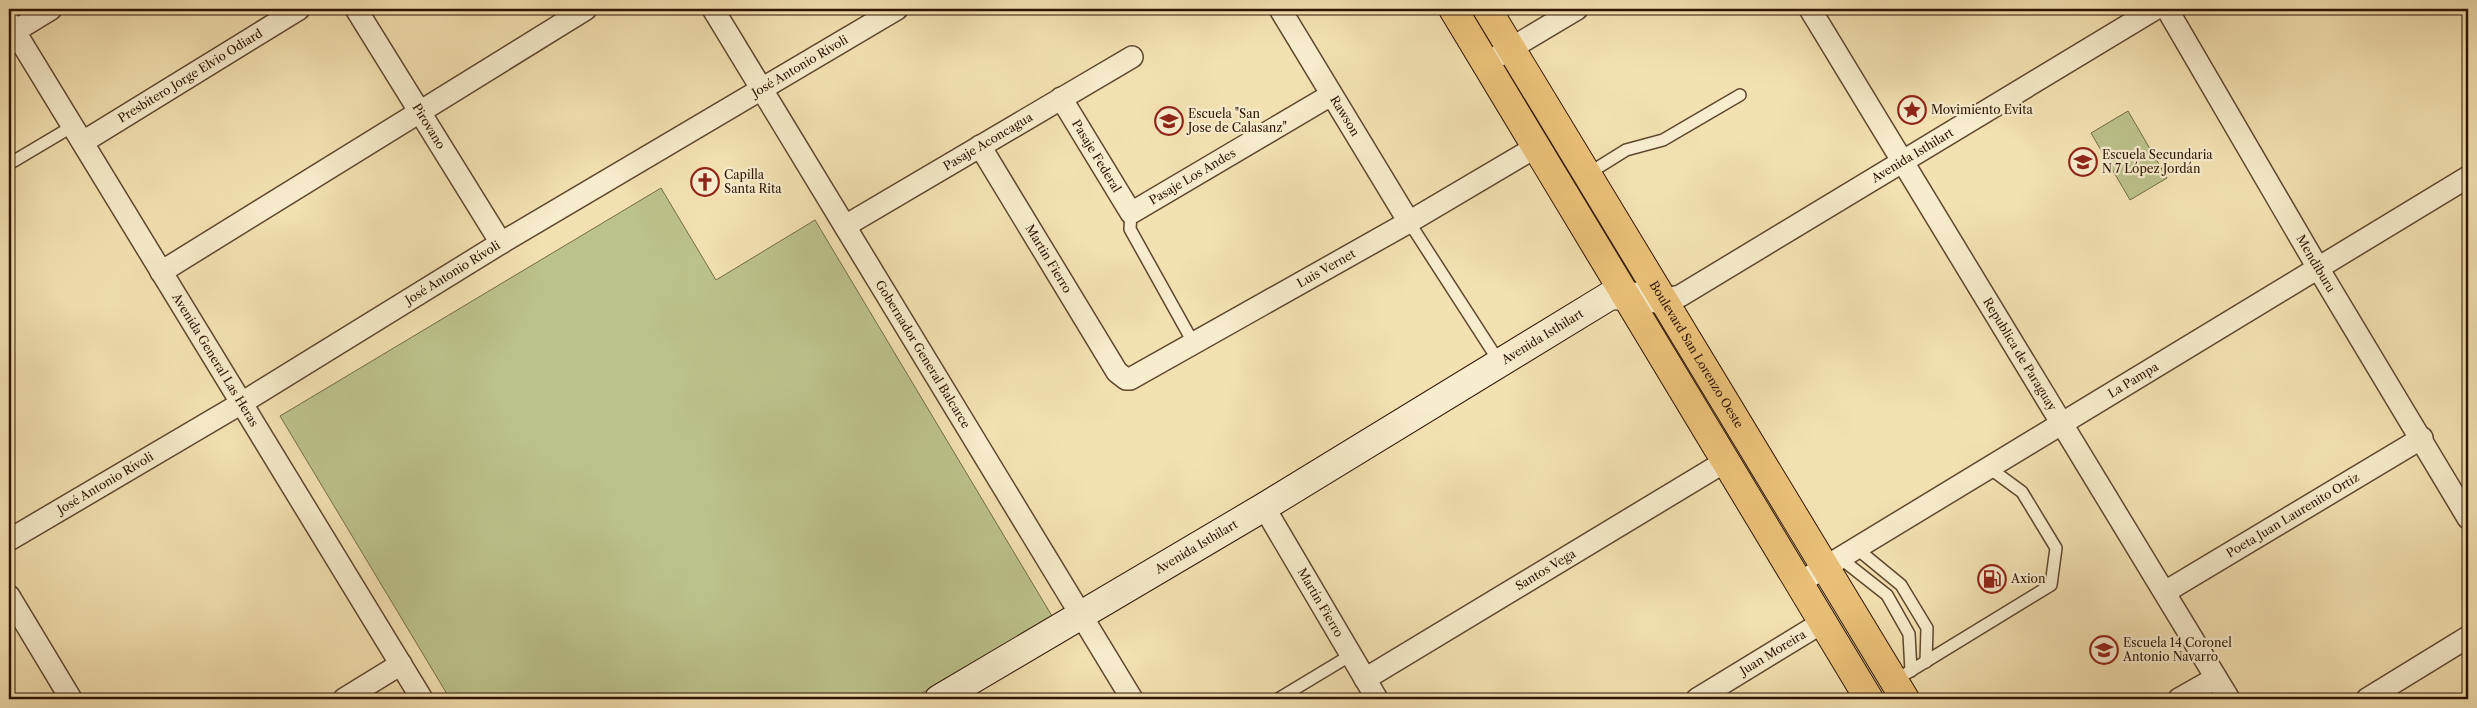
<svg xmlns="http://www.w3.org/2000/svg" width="2477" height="708" viewBox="0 0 2477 708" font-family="'Libre Caslon Text',serif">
  <rect width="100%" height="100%" fill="#f3e1b1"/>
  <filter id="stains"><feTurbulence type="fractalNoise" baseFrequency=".004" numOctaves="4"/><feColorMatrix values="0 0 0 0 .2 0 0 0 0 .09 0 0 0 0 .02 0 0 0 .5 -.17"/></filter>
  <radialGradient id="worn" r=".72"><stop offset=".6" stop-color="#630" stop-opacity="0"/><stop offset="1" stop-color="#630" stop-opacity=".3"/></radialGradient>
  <g fill="#bcc28b" stroke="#756b46">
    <polygon points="2128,111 2167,178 2130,200 2091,133"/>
    <polygon points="661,188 716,280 815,220 1052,616 912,699 450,699 280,416"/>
  </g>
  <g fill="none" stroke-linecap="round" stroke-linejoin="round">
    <defs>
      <g id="lane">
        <polyline points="9,164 73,126"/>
        <polyline points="1586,175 1626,150 1663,140 1740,95"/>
        <polyline points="1131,213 1130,229 1194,344"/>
        <polyline points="1409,222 1500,363"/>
        <polyline points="1856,548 1901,585 1927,628 1926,662"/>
        <polyline points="1840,558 1887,595 1909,634 1911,671"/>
        <polyline points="1894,681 2051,585 2056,548 2022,492 1988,467"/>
        <polyline points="1278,699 1351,655"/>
      </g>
      <g id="street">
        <path id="s1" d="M 356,9 L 501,243"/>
        <path id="s2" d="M 713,9 L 1132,699"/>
        <path id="s3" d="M 1280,9 L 1409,222"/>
        <path id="s4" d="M 1810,9 L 2229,699"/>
        <path id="s5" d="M 2167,9 L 2318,268 L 2468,518"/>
        <path id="s6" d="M 9,22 L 422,699"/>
        <polyline points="15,31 51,9"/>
        <polyline points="1498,56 1577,9"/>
        <path id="s7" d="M 1061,98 L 1131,213 L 1331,95"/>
        <path id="s8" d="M 83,142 L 299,9"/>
        <path id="s9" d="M 980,146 L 1117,372 L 1126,379 L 1130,379 L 1409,222 L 1536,147"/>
        <path id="s10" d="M 845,226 L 1132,57"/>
        <polyline points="161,272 586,9"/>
        <path id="s11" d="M 1664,299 L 1680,296 L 2155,9"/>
        <path id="s12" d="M 1264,507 L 1377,699"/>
        <path id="s13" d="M 9,540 L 240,404 L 501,243 L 897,9"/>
        <path id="s14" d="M 1799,583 L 2468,177"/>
        <path id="s15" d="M 2165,592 L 2422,438"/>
        <polyline points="9,596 71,699"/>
        <path id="s16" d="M 1365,679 L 1726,461"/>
        <polyline points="344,699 401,664"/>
        <path id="s17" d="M 1697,699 L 1823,622"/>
        <polyline points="2179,699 2216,678"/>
        <polyline points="2367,699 2468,637"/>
      </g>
      <g id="secondary">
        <path id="s18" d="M 939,699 L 1264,507 L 1611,295 L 1664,299"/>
      </g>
      <g id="primary">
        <polyline points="1453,9 1869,699"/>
        <path id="s19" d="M 1487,9 L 1905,699"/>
      </g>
    </defs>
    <use href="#lane" stroke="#5f472e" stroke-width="14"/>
    <use href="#street" stroke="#5f472e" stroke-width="24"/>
    <use href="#secondary" stroke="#2e1402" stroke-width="30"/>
    <use href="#primary" stroke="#2e1402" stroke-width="30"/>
    <use href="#lane" stroke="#f7eccc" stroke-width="11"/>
    <use href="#street" stroke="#f7eccc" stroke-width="21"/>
    <use href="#secondary" stroke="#f7eccc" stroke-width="28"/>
    <use href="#primary" stroke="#eac078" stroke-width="28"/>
  </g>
  <defs>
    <symbol id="sight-ring" viewBox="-11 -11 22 22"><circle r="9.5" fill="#f7eccc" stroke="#8f2418" stroke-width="1.5"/><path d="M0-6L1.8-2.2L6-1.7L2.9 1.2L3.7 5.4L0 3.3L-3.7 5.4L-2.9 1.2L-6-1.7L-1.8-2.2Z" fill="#8f2418"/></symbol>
    <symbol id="school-ring" viewBox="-11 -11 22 22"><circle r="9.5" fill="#f7eccc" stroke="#8f2418" stroke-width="1.5"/><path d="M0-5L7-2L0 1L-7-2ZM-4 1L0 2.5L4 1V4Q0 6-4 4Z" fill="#8f2418"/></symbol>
    <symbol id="church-ring" viewBox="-11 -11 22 22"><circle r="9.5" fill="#f7eccc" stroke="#8f2418" stroke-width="1.5"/><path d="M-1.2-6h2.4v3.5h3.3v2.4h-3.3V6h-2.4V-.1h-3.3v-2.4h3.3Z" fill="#8f2418"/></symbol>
    <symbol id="fuel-ring" viewBox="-11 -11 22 22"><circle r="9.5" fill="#f7eccc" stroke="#8f2418" stroke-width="1.5"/><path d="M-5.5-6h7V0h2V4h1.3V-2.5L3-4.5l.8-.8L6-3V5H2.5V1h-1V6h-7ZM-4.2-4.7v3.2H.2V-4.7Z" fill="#8f2418"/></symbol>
  </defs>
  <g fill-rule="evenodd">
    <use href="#sight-ring" x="1896" y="94" width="32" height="32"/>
    <use href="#school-ring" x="1153" y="105" width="32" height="32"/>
    <use href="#school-ring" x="2067" y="146" width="32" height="32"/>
    <use href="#church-ring" x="689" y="166" width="32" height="32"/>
    <use href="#fuel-ring" x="1976" y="563" width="32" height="32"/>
    <use href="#school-ring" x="2088" y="634" width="32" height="32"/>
  </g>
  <g text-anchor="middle" stroke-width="4.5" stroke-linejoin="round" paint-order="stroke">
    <g font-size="12" fill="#2e1402" stroke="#f7eccc">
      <text dy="4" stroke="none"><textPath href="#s13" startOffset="922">José Antonio Rívoli</textPath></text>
      <text dy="4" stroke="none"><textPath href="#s8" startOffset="126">Presbítero Jorge Elvio Odiard</textPath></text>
      <text dy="4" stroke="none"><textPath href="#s3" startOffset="125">Rawson</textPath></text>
      <text dy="4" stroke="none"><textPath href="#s1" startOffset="138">Pirovano</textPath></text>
      <text dy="4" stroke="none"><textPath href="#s10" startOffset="166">Pasaje Aconcagua</textPath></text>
      <text dy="4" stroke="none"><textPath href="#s7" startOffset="68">Pasaje Federal</textPath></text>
      <text dy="4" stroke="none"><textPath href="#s11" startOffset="288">Avenida Isthilart</textPath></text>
      <text dy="4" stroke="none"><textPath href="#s7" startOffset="206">Pasaje Los Andes</textPath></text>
      <text dy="4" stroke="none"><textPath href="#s9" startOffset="132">Martin Fierro</textPath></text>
      <text dy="4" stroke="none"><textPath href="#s5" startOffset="295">Mendiburu</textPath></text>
      <text dy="4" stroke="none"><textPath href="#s9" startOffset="505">Luis Vernet</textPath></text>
      <text dy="4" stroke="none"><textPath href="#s13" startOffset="518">José Antonio Rívoli</textPath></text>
      <text dy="4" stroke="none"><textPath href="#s18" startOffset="704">Avenida Isthilart</textPath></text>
      <text dy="4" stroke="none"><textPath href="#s2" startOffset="404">Gobernador General Balcarce</textPath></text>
      <text dy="4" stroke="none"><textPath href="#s19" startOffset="404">Boulevard San Lorenzo Oeste</textPath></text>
      <text dy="4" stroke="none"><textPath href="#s4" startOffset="404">Republica de Paraguay</textPath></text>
      <text dy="4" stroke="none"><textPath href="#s6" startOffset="396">Avenida General Las Heras</textPath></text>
      <text dy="4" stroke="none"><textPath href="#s14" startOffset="391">La Pampa</textPath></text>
      <text dy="4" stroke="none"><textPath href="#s13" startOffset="112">José Antonio Rívoli</textPath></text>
      <text dy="4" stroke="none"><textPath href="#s15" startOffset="149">Poeta Juan Laurenito Ortiz</textPath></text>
      <text dy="4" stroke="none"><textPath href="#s18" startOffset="299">Avenida Isthilart</textPath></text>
      <text dy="4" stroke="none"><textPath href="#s16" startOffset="211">Santos Vega</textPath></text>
      <text dy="4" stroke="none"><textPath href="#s12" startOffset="111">Martín Fierro</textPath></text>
      <text dy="4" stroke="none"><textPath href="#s17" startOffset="89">Juan Moreira</textPath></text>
    </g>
    <g font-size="12" fill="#2e1402" stroke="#f7eccc" text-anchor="start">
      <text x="1931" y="114">Movimiento Evita</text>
      <text x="1188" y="118">Escuela "San<tspan x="1188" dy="14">Jose de Calasanz"</tspan></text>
      <text x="2102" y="159">Escuela Secundaria<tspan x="2102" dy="14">N 7 López Jordán</tspan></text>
      <text x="724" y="179">Capilla<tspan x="724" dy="14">Santa Rita</tspan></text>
      <text x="2011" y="583">Axion</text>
      <text x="2123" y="647">Escuela 14 Coronel<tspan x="2123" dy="14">Antonio Navarro</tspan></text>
    </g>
  </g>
  <rect width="2477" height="708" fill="none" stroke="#f3e1b1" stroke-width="30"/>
  <rect x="10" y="10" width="2457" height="688" fill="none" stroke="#2e1402" stroke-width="2.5"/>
  <rect x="15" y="15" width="2447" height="678" fill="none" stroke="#2e1402"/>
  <rect width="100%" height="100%" filter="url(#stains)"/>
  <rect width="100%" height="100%" fill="url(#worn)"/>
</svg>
